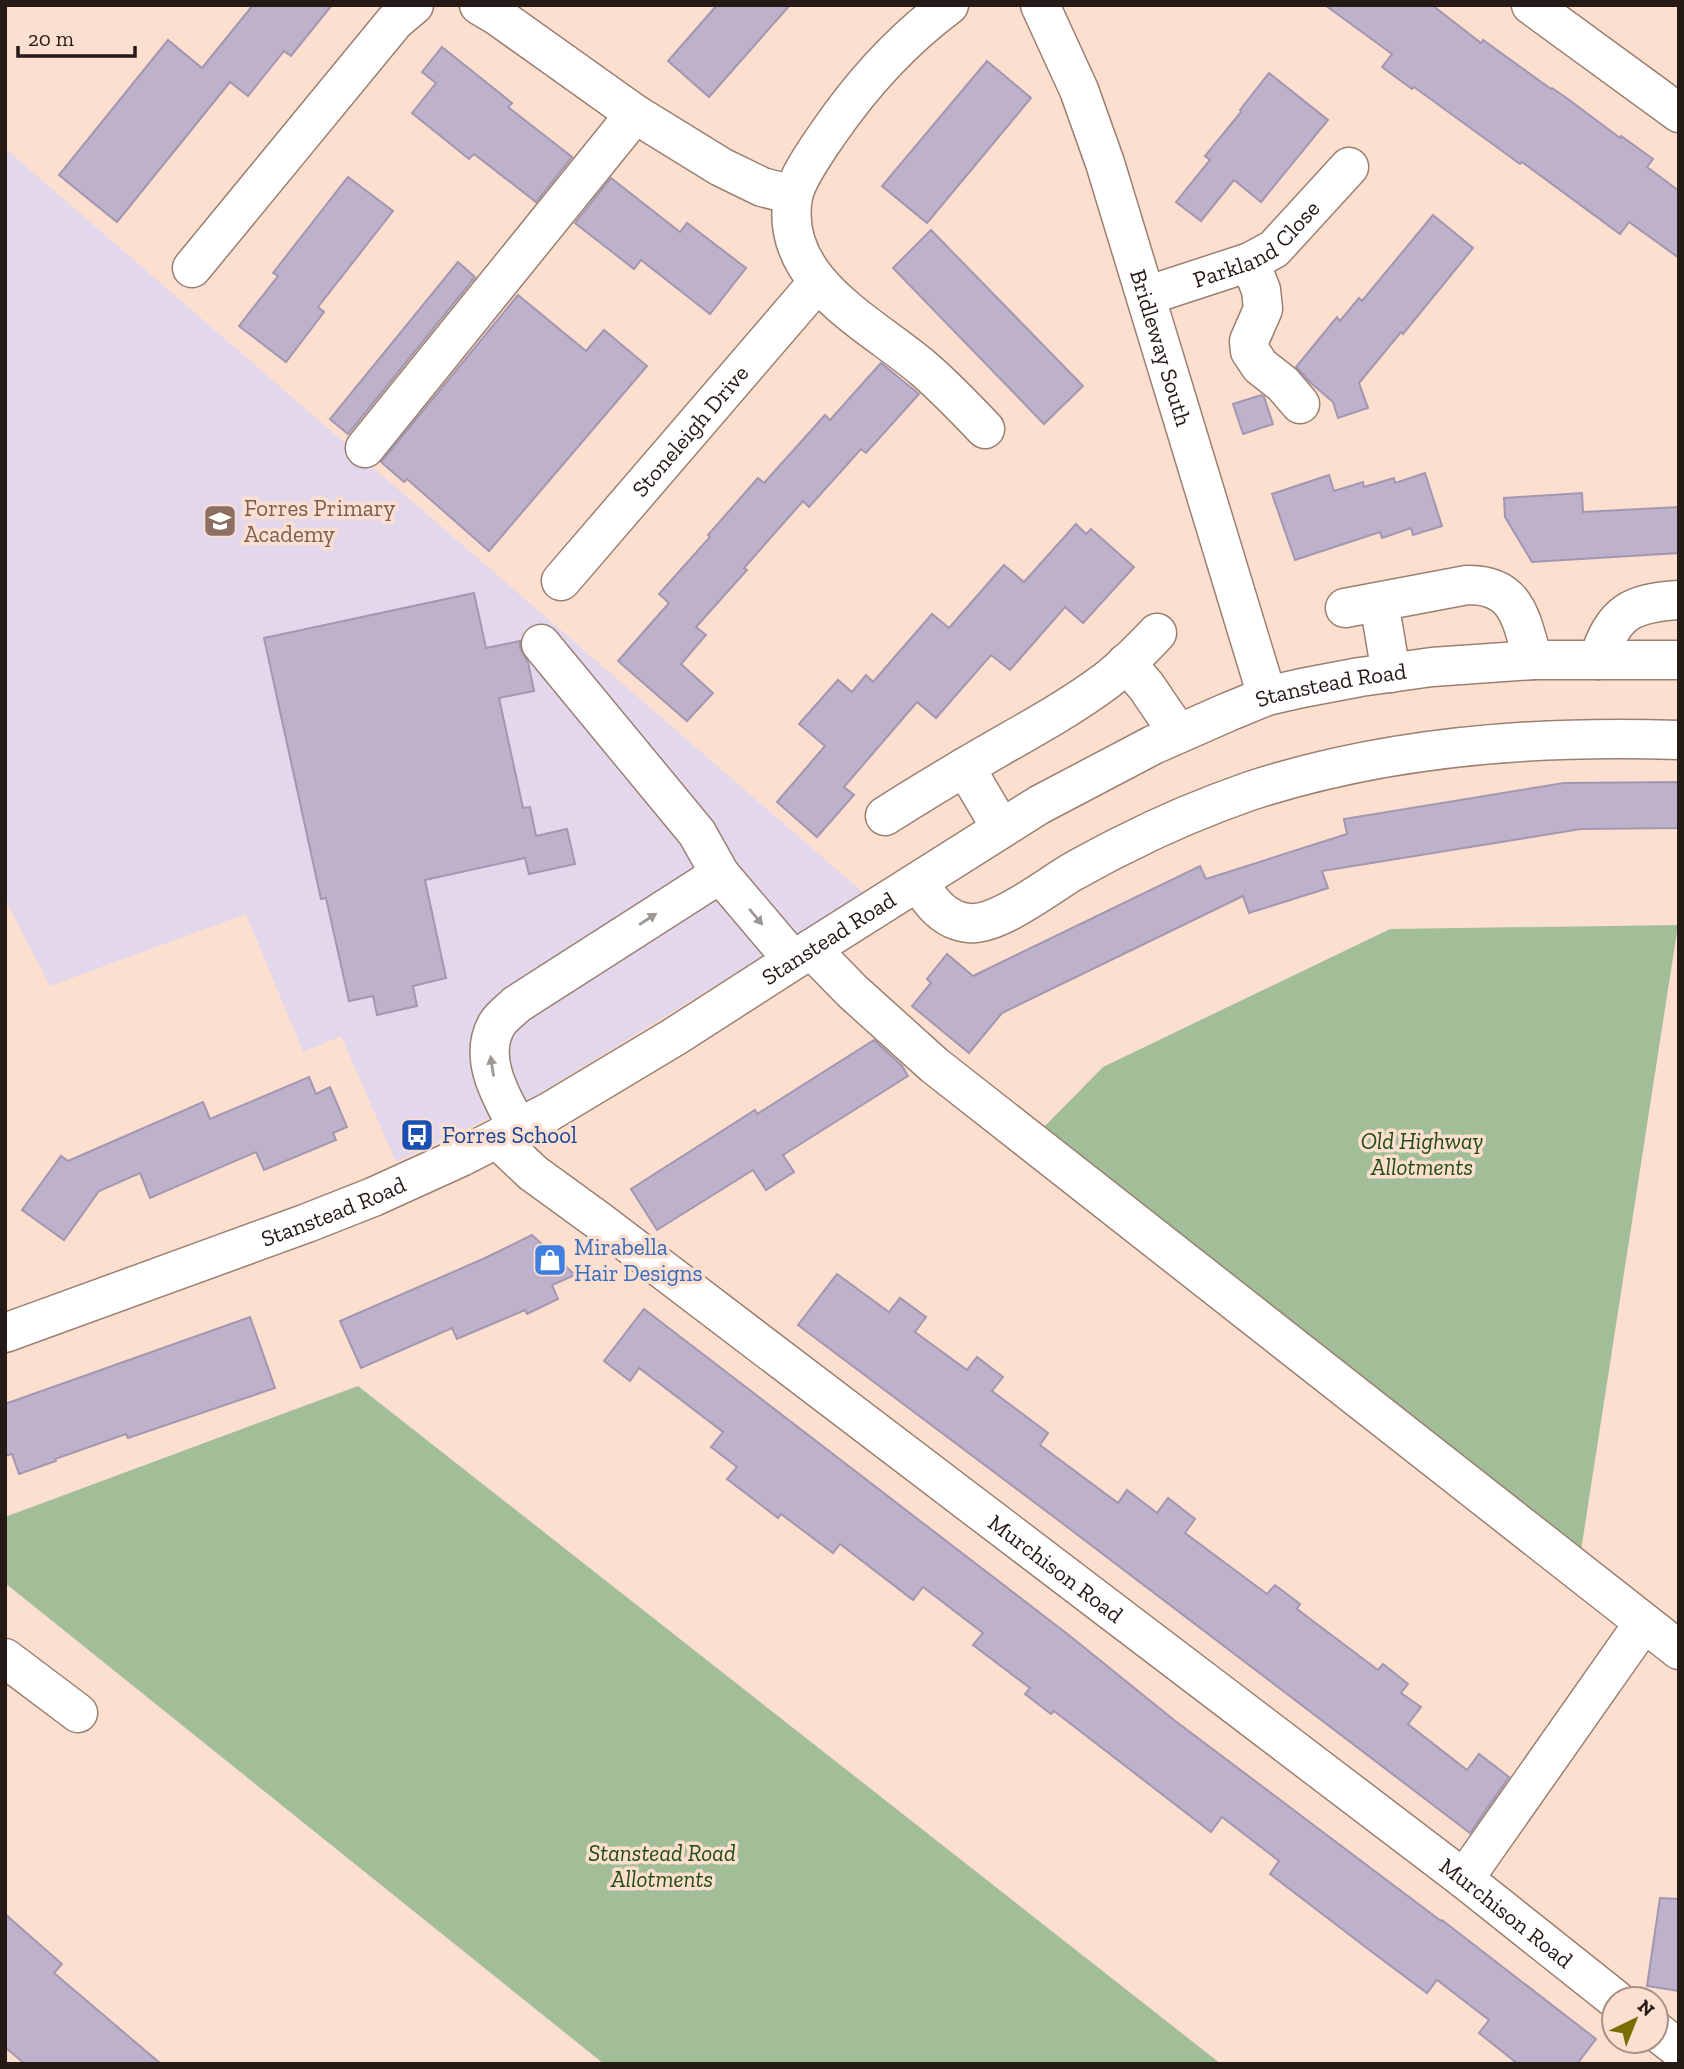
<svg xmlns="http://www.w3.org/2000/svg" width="1684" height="2069" viewBox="0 0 1684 2069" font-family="'Zilla Slab',serif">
  <rect width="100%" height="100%" fill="#fddfd0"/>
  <polygon fill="#e3d7ec" points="5,148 865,894 532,1098 396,1162 341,1036 303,1052 246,914 50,986 5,899"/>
  <g fill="#a2be99">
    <polygon points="1678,925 1580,1557 1043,1128 1103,1067 1390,929"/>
    <polygon points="358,1386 1221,2064 604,2064 5,1583 5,1517"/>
  </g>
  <g fill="#bdb1cb" stroke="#a396b0" stroke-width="2">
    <polygon points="253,5 332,5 291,56 284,51 248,96 230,82 117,222 59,175 168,40 202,68"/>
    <polygon points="717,5 790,5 709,97 668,61"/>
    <polygon points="1325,5 1432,5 1481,43 1483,40 1551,89 1552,88 1568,99 1620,138 1621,136 1653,159 1647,167 1679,191 1679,258 1629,222 1620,234 1522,162 1520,164 1414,87 1412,89 1382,67 1392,54"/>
    <polygon points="442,47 512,103 508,107 572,157 536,202 474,154 469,159 412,113 436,83 422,72"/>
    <polygon points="987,61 1031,98 927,223 882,186"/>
    <polygon points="1269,73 1328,120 1261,202 1234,180 1201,221 1176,202 1210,160 1205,156 1241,112 1240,110"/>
    <polygon points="348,177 393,211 318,307 324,312 286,362 239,326 278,276 273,273"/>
    <polygon points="611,178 680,232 687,223 746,268 710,314 641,260 634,269 575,223"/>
    <polygon points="1433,215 1473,248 1403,334 1401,332 1359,383 1368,408 1338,418 1333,402 1311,383 1296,367 1337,317 1340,321 1359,298 1362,301"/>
    <polygon points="931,230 1083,386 1044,424 893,268"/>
    <polygon points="458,262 475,277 348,434 330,419"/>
    <polygon points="518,295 586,351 604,330 647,366 489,551 407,479 404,482 381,462"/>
    <polygon points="881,363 919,394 866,453 861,449 809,507 803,501 744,568 747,570 696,627 706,635 681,664 713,693 687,721 618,661 669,603 659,594 710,537 708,535 758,478 764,483 825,415 830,420"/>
    <polygon points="1261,395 1264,397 1273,424 1243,434 1233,404"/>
    <polygon points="1425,473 1442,526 1413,535 1411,528 1382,538 1380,532 1295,560 1272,494 1329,475 1334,491 1363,482 1364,487 1394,478 1395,483"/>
    <polygon points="1582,493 1583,512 1679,507 1679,553 1532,562 1505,517 1504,498"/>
    <polygon points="1076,524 1086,534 1091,529 1134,567 1083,623 1065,607 1010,670 991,655 936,718 917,702 844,787 854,795 817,837 777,802 825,746 799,724 838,680 852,692 866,675 873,682 932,614 949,628 1004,565 1024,582"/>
    <polygon points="474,593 486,648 520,641 520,648 528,662 534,691 499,698 523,808 530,807 536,836 567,829 575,864 529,874 525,858 425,880 446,978 413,986 417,1006 377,1015 373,996 349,1001 326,898 321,899 264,638"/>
    <polygon points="1679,782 1679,828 1581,829 1322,871 1328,888 1249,913 1243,896 1002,1013 969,1053 912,1006 931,983 927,979 947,954 973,976 1200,866 1206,879 1347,834 1344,819 1564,783"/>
    <polygon points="874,1040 902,1066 908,1076 783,1155 794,1172 766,1190 753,1170 657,1230 631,1189 755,1110 757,1114"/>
    <polygon points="309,1077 316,1094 330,1087 347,1127 333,1133 336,1140 264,1170 256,1152 150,1198 140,1173 99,1191 64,1240 22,1210 61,1156 68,1161 203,1102 210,1119"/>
    <polygon points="532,1235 575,1275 552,1285 558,1299 527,1314 525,1310 457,1339 452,1328 361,1368 340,1321 483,1259"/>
    <polygon points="837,1274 889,1312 900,1298 926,1317 915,1332 967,1370 977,1357 1003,1377 992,1391 1048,1433 1040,1445 1118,1503 1127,1490 1157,1513 1168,1498 1195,1519 1185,1533 1267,1594 1275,1585 1300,1604 1297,1609 1378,1670 1383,1664 1408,1684 1401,1693 1421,1707 1408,1724 1467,1770 1479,1754 1509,1777 1470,1833 1062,1523 798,1325"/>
    <polygon points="644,1309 1070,1636 1174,1720 1441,1921 1442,1920 1596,2039 1577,2064 1518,2064 1479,2033 1489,2020 1437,1980 1427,1993 1372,1952 1270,1874 1279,1861 1222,1817 1211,1832 1054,1711 1051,1714 1025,1694 1030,1688 973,1645 983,1633 923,1587 913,1600 840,1544 833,1553 781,1514 778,1518 727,1479 737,1467 711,1447 723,1432 639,1368 630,1381 604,1361"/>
    <polygon points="250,1317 275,1388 128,1438 126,1434 55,1459 56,1461 19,1474 12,1454 5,1456 5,1404"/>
    <polygon points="1660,1898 1679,1899 1679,1991 1647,1986"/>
    <polygon points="5,1914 62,1964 54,1973 161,2064 25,2064 5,2047"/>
  </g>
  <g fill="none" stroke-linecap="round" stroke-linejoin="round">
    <defs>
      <g id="minor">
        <polyline points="479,5 496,15 635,114 721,167 762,187 793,195"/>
        <path d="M 949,5 C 902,40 862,84 829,132 C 818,148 796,179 793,197 C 778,281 872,324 924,369 C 946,388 965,408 985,429"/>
        <path id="s1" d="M 1040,5 L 1079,90 L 1105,163 L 1267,696"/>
        <polyline points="1531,5 1679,113"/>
        <polyline points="1250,262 1261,290 1263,309 1249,341 1250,351 1260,366 1283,384 1300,404"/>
        <polyline points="192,268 395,21 414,5"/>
        <path id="s2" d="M 1146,296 L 1250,262 L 1274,249 L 1349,167"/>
        <polyline points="365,448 635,114"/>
        <path id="s3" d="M 561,581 L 818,282"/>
        <polyline points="1379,602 1391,673"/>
        <path d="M 1345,608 L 1467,585 C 1518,584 1521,620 1533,660"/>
        <polyline points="541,644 697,833 720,874 793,960"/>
        <path d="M 1598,660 C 1614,612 1630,603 1679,600"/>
        <polyline points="1126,663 1146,686 1178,733"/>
        <polyline points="965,767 1001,828"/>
        <path d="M 885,816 C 921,793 958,771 996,749 C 1033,728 1071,707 1106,681 C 1124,667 1141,650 1157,633"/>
        <path d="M 918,882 C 930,901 944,921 969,923 C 997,926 1047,887 1072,872 C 1089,863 1106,853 1123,845 C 1164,824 1207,806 1250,791 C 1388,746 1535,735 1679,740"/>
        <polyline points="811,949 852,991 934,1065 1679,1650"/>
        <path d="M 518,1128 C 502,1098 477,1058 497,1024 C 502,1016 511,1010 517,1004 L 720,874"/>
        <path id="s4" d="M 497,1139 L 533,1173 L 599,1221 L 1464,1879 L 1615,1999"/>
        <path id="s5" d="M 5,1333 L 307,1223 L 373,1197 L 461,1157 L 549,1112 L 674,1037 L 811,949 L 1039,805 L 1153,745 L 1228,712 L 1267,696 L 1302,688 L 1360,677 L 1432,667 L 1533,660 L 1679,660"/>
        <polyline points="5,1658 78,1713"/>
        <polyline points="1464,1879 1643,1624"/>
        <polyline points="1656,2031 1679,2049"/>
      </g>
    </defs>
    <use href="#minor" stroke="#9b8072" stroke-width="41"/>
    <use href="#minor" stroke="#fff" stroke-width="38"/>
  </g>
  <defs><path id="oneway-solid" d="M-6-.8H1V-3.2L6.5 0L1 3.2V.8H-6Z" transform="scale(1.75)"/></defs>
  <g fill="#9d9896">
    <use href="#oneway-solid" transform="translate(756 917) rotate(50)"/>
    <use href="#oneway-solid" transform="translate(648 919) rotate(-33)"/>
    <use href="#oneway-solid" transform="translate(492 1066) rotate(-99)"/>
  </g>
  <defs>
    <symbol id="school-square" viewBox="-11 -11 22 22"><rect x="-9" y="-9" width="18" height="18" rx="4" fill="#8d6e63" stroke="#fddfd0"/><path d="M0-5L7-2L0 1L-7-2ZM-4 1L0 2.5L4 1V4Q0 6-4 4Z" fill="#fff"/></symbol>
    <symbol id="bus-square" viewBox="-11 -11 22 22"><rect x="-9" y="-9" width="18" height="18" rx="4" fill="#1a4fb4" stroke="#fddfd0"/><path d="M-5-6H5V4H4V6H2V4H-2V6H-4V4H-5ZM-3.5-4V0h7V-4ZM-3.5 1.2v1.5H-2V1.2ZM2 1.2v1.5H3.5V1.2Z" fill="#fff"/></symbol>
    <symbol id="shop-square" viewBox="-11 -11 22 22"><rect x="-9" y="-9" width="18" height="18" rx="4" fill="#3f7fe0" stroke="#fddfd0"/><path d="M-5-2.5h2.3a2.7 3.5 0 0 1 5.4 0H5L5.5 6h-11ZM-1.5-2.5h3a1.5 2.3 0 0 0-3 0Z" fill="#fff"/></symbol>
  </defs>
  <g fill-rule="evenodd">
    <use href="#school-square" x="201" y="502" width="38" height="38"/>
    <use href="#bus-square" x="398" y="1116" width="38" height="38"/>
    <use href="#shop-square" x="531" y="1241" width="38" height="38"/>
  </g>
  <g text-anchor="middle" stroke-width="7" stroke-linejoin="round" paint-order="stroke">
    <g font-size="23" fill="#251a15" stroke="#fddfd0">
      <text dy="8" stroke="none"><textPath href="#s2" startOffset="124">Parkland Close</textPath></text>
      <text dy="8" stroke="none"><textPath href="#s1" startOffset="364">Bridleway South</textPath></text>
      <text dy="8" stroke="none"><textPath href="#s3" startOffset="198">Stoneleigh Drive</textPath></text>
      <text dy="8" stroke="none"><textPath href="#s5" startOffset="1484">Stanstead Road</textPath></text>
      <text dy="8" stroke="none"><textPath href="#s5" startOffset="917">Stanstead Road</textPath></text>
      <text dy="8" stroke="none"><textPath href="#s5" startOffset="350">Stanstead Road</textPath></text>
      <text dy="8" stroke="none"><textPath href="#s4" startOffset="705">Murchison Road</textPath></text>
      <text dy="8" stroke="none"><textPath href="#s4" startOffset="1272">Murchison Road</textPath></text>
    </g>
    <g font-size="23" fill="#785e54" stroke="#fddfd0" text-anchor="start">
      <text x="244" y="516">Forres Primary<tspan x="244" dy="26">Academy</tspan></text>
    </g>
    <g font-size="23" fill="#164399" stroke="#fddfd0" text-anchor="start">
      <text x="442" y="1143">Forres School</text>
    </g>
    <g font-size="23" font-style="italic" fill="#214c11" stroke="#fddfd0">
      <text x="1422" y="1149">Old Highway<tspan x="1422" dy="26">Allotments</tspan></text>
      <text x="662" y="1861">Stanstead Road<tspan x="662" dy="26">Allotments</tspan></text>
    </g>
    <g font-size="23" fill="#366cbe" stroke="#fddfd0" text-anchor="start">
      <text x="574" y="1255">Mirabella<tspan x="574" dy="26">Hair Designs</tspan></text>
    </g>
  </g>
  <rect width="1684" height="2069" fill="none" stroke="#251a15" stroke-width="14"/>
  <g transform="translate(1635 2020) rotate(43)"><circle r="33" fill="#fddfd0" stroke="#a79085" stroke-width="2"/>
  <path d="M0-5L12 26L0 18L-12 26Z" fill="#7b6c05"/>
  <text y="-10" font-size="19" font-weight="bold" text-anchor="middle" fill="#251a15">N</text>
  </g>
  <path d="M18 46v10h117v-10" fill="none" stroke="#251a15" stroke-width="3.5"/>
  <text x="28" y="46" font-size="21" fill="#251a15" stroke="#fddfd0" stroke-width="5" paint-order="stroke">20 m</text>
</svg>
